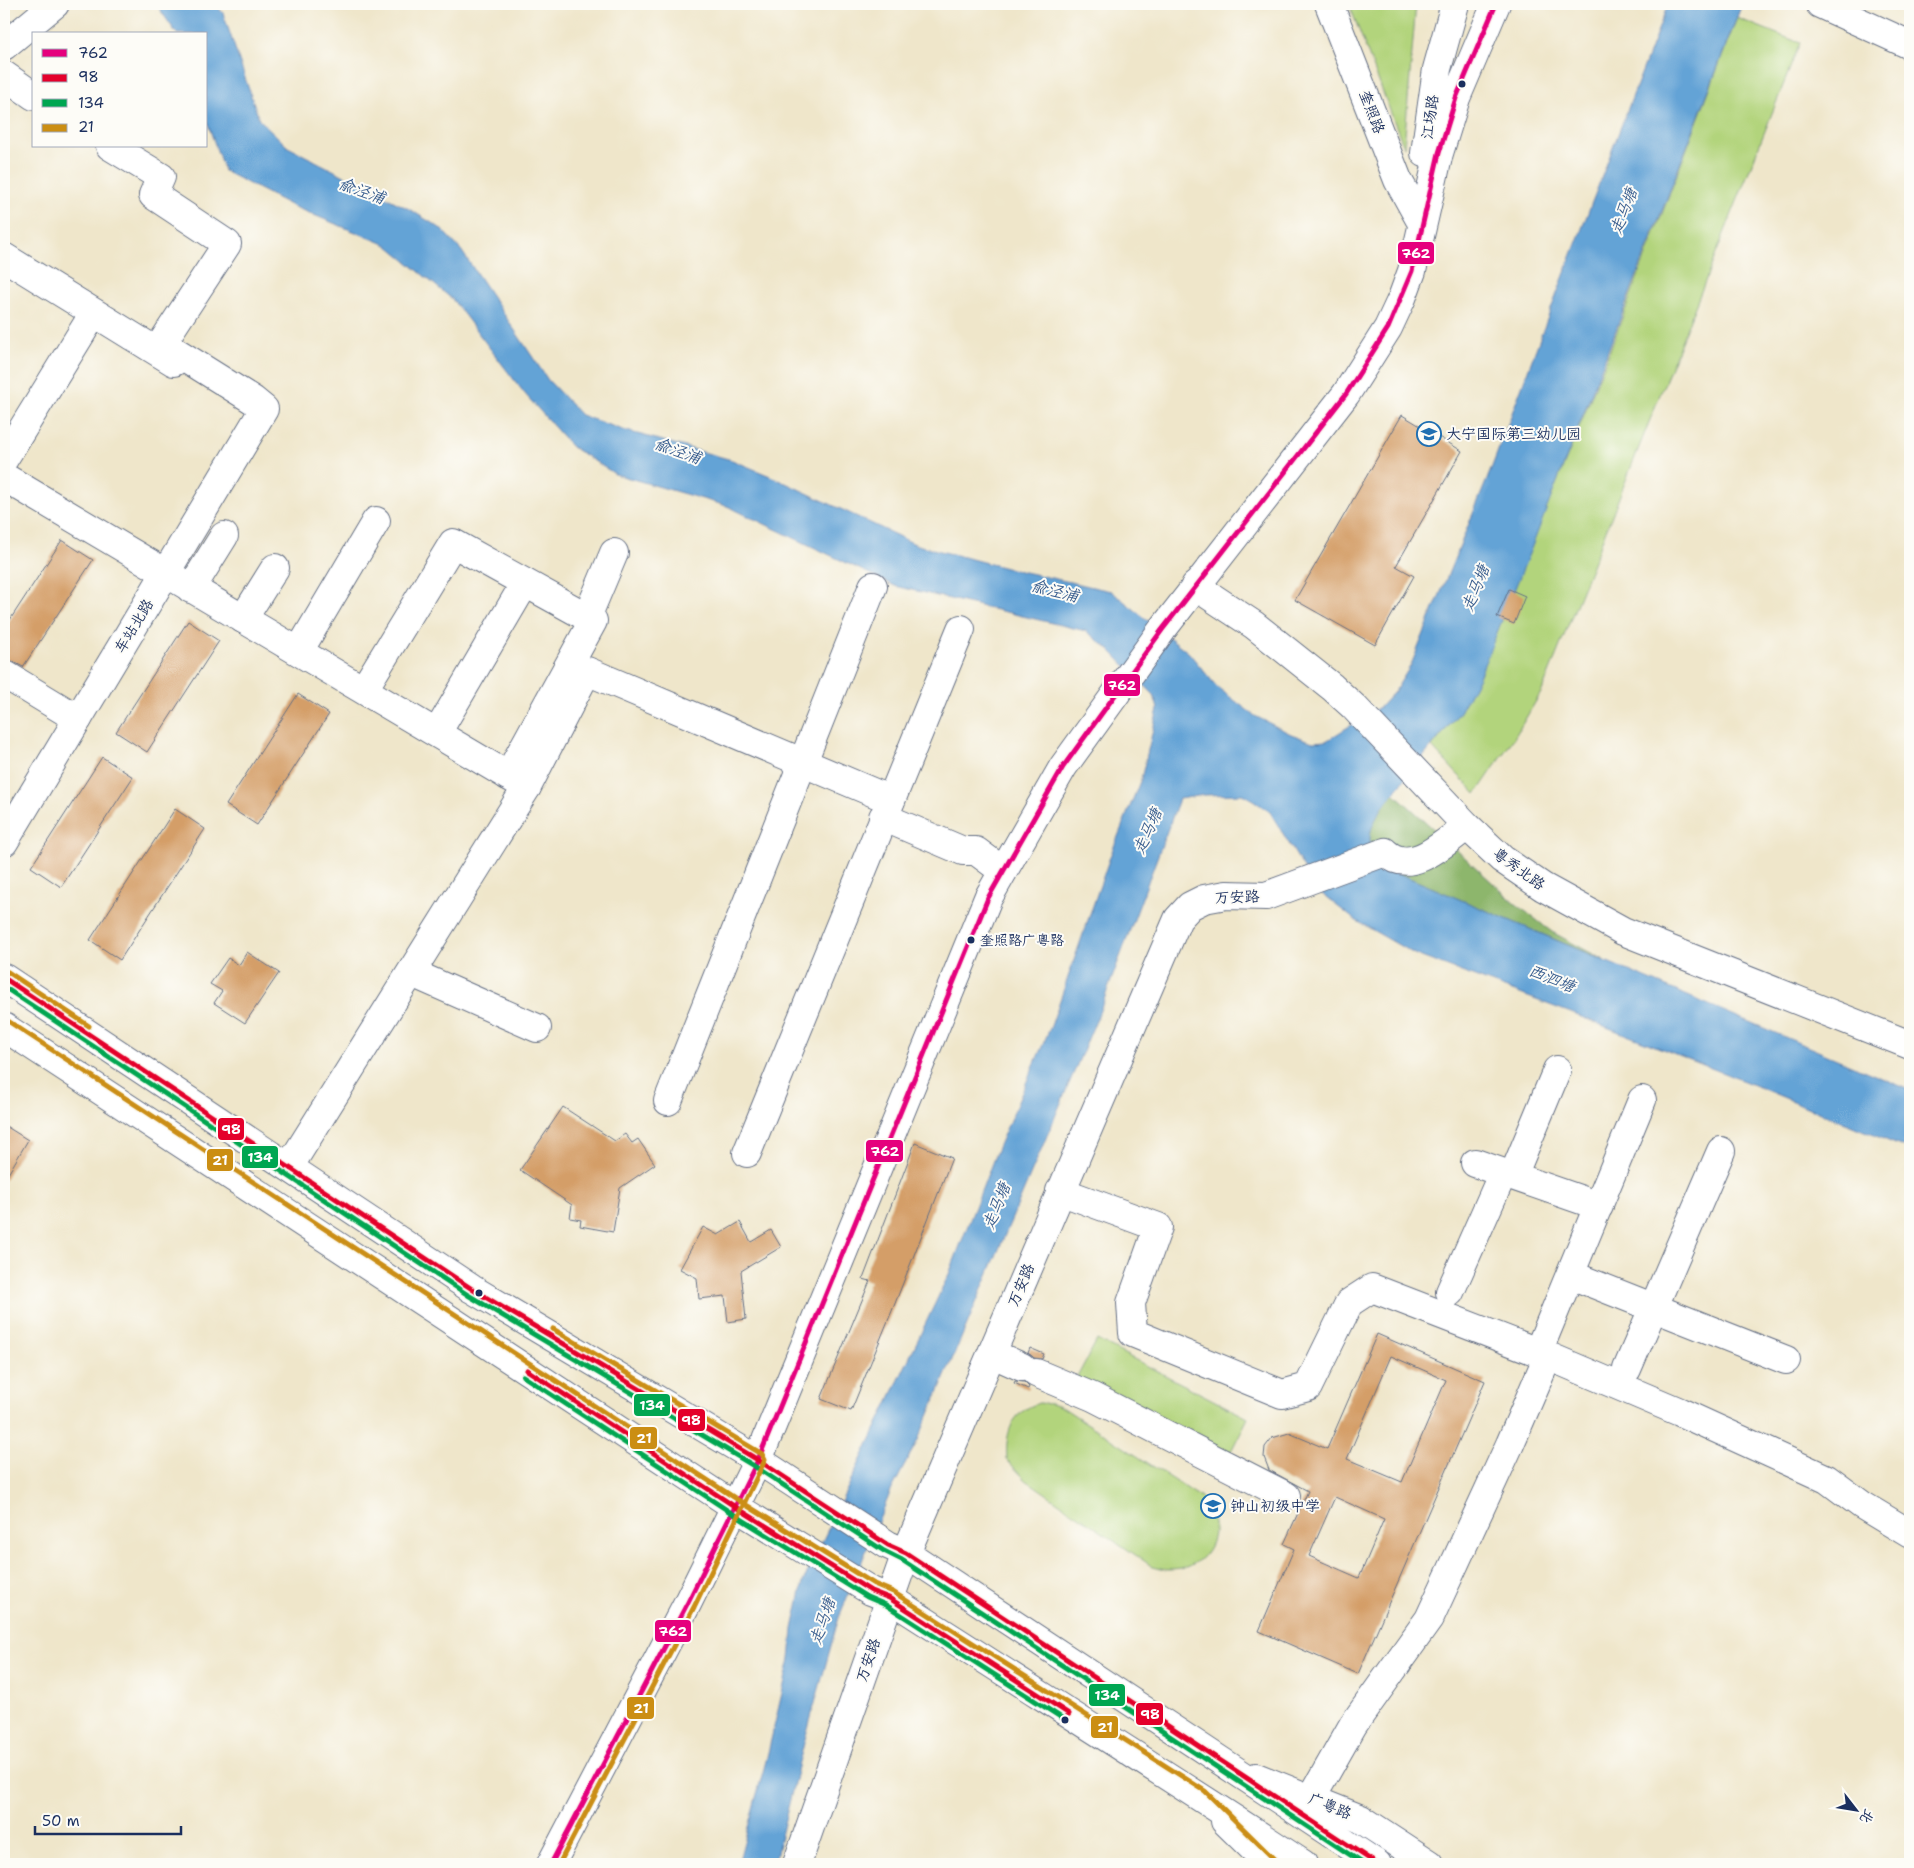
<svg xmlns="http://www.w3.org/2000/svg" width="1914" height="1868" viewBox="0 0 1914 1868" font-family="'Shantell Sans','LXGW WenKai TC',sans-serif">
  <rect width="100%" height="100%" fill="#fdfcf7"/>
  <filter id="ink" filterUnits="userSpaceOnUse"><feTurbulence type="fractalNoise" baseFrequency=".02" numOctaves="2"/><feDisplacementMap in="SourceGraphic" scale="10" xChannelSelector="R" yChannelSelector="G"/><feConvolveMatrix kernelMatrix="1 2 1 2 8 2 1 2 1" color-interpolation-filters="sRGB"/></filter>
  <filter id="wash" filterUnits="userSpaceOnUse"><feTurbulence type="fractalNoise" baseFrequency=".0096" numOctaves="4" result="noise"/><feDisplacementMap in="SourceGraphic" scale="20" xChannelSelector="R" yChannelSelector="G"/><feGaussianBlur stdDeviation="1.12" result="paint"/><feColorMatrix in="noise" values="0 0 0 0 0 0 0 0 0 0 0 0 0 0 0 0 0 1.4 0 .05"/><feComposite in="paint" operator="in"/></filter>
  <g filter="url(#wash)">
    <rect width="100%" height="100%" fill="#efe6ca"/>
    <g fill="#b2d47c" stroke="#66826d">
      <polygon points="1349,4 1416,4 1404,147"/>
      <polygon points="1737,18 1800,43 1542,691 1514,738 1476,794 1432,747 1460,712 1479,677 1608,355"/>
      <polygon points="1097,1340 1248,1418 1228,1457 1076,1379"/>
      <path d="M 1039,1403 L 1051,1404 L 1065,1409 L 1200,1497 C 1203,1500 1208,1505 1210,1509 C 1224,1540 1202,1571 1168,1570 C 1163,1570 1158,1568 1153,1567 L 1026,1480 L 1007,1460 C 1005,1433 1011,1412 1039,1403 Z"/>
    </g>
    <path fill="#8db66c" stroke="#547265" d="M 1394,793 L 1516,904 L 1552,932 L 1606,961 L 1388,869 C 1383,862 1374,854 1371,846 C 1365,830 1383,805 1394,793 Z"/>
    <path fill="#64a3d6" stroke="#40699a" d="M 156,4 L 215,4 L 223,13 L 259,119 L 288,147 L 409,209 L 440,228 L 461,250 L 548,380 L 581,415 L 623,430 L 732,460 L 775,478 L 917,545 L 1006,568 L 1111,591 L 1189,653 L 1217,687 L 1255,716 L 1291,734 L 1313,742 L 1326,741 L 1381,706 L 1395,691 L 1411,665 L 1490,472 L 1543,330 L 1668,4 L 1742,4 L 1533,544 L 1479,677 L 1460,712 L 1387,801 C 1379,813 1366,831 1371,846 C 1374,853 1383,862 1388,869 L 1910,1090 L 1910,1150 L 1749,1083 L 1571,1013 L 1416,955 L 1355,920 L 1317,890 L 1270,812 L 1253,800 L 1242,794 L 1204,795 L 1179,799 L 1099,1013 L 918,1440 L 890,1493 L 839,1617 L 805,1739 L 774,1864 L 738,1864 L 767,1757 L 790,1659 L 793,1629 L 803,1582 L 949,1274 L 997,1150 L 1051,1026 L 1111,854 L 1141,779 L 1158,709 L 1154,695 L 1110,650 L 1086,631 L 895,586 L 727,506 L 615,474 L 572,447 L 525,394 L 452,299 L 387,245 L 292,206 L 224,171 L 206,118 L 206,34 L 177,34 Z"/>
    <g id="blocks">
      <g fill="#d49e67" fill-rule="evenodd">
        <polygon points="1402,415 1462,451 1396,566 1414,576 1375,645 1295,600"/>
        <polygon points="62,540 93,560 23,667 12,661 4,658 4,629"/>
        <polygon points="1509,589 1525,596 1514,624 1497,617"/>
        <polygon points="188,621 219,641 147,752 116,732"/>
        <polygon points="298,694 329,714 257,825 226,805"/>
        <polygon points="102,757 133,777 61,887 31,867"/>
        <polygon points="175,809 205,829 120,960 90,940"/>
        <polygon points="247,952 279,973 245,1023 214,1003 222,991 210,984 228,958 239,965"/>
        <polygon points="563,1107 615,1141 625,1134 632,1143 638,1139 655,1164 620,1188 613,1232 580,1226 581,1220 570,1218 572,1205 520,1170"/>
        <polygon points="4,1125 28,1140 4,1181"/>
        <polygon points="915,1143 952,1158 894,1306 851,1411 821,1399 870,1281 863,1279"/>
        <polygon points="740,1222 751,1242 771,1230 781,1247 741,1271 746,1319 728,1322 725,1296 699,1299 697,1278 680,1269 703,1227 718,1235"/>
        <path d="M 1377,1334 L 1485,1381 L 1358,1674 L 1259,1631 L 1294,1549 L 1284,1544 L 1308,1491 L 1269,1470 L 1264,1457 L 1265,1447 L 1272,1438 L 1289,1433 L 1327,1449 ZM 1391,1356 L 1446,1380 L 1402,1482 L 1347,1459 ZM 1335,1497 L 1384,1519 L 1359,1578 L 1309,1556 Z"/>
        <polygon points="1030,1348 1044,1354 1042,1359 1034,1358 1028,1353"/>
        <polygon points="1015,1381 1024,1382 1029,1387 1028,1389 1014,1383"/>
      </g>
    </g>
  </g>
  <g filter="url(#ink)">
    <use href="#blocks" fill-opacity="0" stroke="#656f84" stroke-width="1"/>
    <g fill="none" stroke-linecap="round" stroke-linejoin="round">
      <defs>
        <g id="minor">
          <polyline points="1329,4 1398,180 1419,218"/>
          <polyline points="1820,4 1910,45"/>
          <polyline points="4,46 55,4"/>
          <polyline points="4,75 34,96"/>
          <polyline points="4,257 174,362"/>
          <polyline points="4,459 94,313"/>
          <polyline points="4,477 527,787"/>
          <polyline points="1195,586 1254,625 1332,687 1354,707 1467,826 1502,859 1543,887 1623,931 1910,1045"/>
          <polyline points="191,589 224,536"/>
          <polyline points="587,617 614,553"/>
          <polyline points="243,619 275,568"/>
          <polyline points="299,651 376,521"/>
          <polyline points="4,674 78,719"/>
          <polyline points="364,689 453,543 587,617 593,621 508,776"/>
          <polyline points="437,733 525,583"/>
          <polyline points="883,817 963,851 976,851 1003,871"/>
          <polyline points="4,842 264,409 253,400 162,343 227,244 153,195 161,177 110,146"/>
          <polyline points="412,973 537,1028"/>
          <polyline points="668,1101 873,586"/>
          <polyline points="747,1153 961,629"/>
          <polyline points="1475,1163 1599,1206"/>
          <polyline points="289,1167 527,787 587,671 891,800"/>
          <polyline points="1513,1176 1557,1070"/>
          <polyline points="1060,1191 1158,1227 1131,1303 1133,1333 1282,1394 1308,1387 1349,1303 1372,1288 1548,1356 1680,1412 1770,1453 1827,1479 1862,1505 1910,1534"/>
          <polyline points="1571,1275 1786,1360"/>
          <polyline points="1450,1292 1503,1173"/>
          <polyline points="1538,1352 1642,1100"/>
          <polyline points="993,1354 1022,1367"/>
          <polyline points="1627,1369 1721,1151"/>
          <polyline points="1036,1373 1093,1397 1286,1496"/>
          <polyline points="1256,1777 1361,1819 1430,1864"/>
          <polyline points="1311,1799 1353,1725 1429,1619 1510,1444 1548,1356"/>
          <polyline points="1225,1821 1269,1864"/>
          <path d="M 797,1864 L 906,1553 L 1178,919 L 1190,906 L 1204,899 L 1226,895 L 1266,896 L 1385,852 C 1411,877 1445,842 1467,826"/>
        </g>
        <g id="major">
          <polyline points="1425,153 1437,69 1455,4"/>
          <polyline points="4,978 472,1289 758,1460 888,1545 906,1553 1377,1864"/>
          <path d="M 4,1027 L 734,1506 L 871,1591 L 889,1598 C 1027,1687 1166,1774 1303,1864"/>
          <polyline points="551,1864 687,1604 758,1460 988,898 1063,767 1162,630 1346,394 1388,328 1402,298 1412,271 1439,153 1456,98 1496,4"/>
        </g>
      </defs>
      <use href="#minor" stroke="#656f84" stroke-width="30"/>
      <use href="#major" stroke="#656f84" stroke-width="30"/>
      <use href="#minor" stroke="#fff" stroke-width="28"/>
      <use href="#major" stroke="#fff" stroke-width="28"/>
      <defs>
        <polyline id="bus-1" points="551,1864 687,1604 758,1460 988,898 1063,767 1162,630 1346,394 1388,328 1412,271 1439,153 1456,98 1496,4"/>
        <g id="bus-2">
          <polyline points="4,978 472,1289 758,1460 888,1545 906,1553 1377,1864"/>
          <polyline points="527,1370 734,1506 871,1591 889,1598 1069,1714"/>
        </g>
        <g id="bus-3">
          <polyline points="4,987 468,1295 754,1466 884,1551 902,1560 1364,1864"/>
          <polyline points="523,1376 730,1512 867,1597 886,1605 1065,1720"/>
        </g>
        <g id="bus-4">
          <polyline points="8,972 89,1026"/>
          <polyline points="8,1021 738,1500 874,1584 893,1592 1205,1791 1274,1859"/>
          <polyline points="553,1329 762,1454 765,1460 694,1607 559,1864"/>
        </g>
      </defs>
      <use href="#bus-1" stroke="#fdfcf7" stroke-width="9"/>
      <use href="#bus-2" stroke="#fdfcf7" stroke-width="9"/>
      <use href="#bus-3" stroke="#fdfcf7" stroke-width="9"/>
      <use href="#bus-4" stroke="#fdfcf7" stroke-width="9"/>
      <use href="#bus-1" stroke="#e5007d" stroke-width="5"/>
      <use href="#bus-2" stroke="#e4002b" stroke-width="5"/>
      <use href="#bus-3" stroke="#00a651" stroke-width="5"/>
      <use href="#bus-4" stroke="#cb8e13" stroke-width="5"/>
    </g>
  </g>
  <defs>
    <symbol id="school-ring" viewBox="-11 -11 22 22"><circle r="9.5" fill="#fdfcf7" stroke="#1f6fb2" stroke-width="1.5"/><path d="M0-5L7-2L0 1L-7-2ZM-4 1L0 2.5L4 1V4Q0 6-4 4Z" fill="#1f6fb2"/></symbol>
  </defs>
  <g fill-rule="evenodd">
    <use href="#school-ring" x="1415" y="420" width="28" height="28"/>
    <use href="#school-ring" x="1199" y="1492" width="28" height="28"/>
  </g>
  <g fill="#1b2f5e" stroke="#fdfcf7" stroke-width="2">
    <circle cx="1462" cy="84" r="4.5"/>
    <circle cx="971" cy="940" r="4.5"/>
    <circle cx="479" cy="1293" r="4.5"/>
    <circle cx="1065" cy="1720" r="4.5"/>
  </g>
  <g text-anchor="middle" stroke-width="4" stroke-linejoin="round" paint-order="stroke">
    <g font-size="14" fill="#1b2f5e" stroke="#fdfcf7" text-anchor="start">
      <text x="980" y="945">奎照路广粤路</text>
    </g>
    <g font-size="15" fill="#1b2f5e" stroke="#fdfcf7">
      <text transform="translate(1372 112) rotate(69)" y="5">奎照路</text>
      <text transform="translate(1430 117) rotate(-82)" y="5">江场路</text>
      <text transform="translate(134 626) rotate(-59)" y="5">车站北路</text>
      <text transform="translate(1519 869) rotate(36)" y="5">粤秀北路</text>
      <text transform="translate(1237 897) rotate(-2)" y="5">万安路</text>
      <text transform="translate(1021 1285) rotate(-67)" y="5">万安路</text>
      <text transform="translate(868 1660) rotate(-71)" y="5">万安路</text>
      <text transform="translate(1330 1806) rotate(22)" y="5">广粤路</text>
    </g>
    <g font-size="15" fill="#1b2f5e" stroke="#fdfcf7" text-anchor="start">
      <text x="1446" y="439">大宁国际第三幼儿园</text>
      <text x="1230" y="1511">钟山初级中学</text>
    </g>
    <g font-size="16" font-style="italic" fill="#385d8e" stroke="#fdfcf7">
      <text transform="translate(362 190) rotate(20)" y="6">俞泾浦</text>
      <text transform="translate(1623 211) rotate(-69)" y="6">走马塘</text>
      <text transform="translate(678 450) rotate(20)" y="6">俞泾浦</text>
      <text transform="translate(1475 588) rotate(-68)" y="6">走马塘</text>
      <text transform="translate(1055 590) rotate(14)" y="6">俞泾浦</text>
      <text transform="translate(1147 831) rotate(-66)" y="6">走马塘</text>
      <text transform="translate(1552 978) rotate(22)" y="6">西泗塘</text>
      <text transform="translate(996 1206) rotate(-68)" y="6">走马塘</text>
      <text transform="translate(822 1621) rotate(-71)" y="6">走马塘</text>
    </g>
  </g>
  <g stroke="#fdfcf7" stroke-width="2">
    <rect x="1397" y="241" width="38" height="24" rx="5" fill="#e5007d"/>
    <rect x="1103" y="673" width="38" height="24" rx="5" fill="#e5007d"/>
    <rect x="217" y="1117" width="28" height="24" rx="5" fill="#e4002b"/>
    <rect x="865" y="1139" width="39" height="24" rx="5" fill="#e5007d"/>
    <rect x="241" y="1145" width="38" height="24" rx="5" fill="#00a651"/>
    <rect x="206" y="1148" width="28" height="24" rx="5" fill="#cb8e13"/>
    <rect x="633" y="1393" width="38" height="24" rx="5" fill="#00a651"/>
    <rect x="677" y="1408" width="29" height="24" rx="5" fill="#e4002b"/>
    <rect x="629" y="1426" width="29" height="24" rx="5" fill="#cb8e13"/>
    <rect x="654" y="1619" width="38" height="24" rx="5" fill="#e5007d"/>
    <rect x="1088" y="1683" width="38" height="24" rx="5" fill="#00a651"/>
    <rect x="626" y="1696" width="29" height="24" rx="5" fill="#cb8e13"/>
    <rect x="1135" y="1702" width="29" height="24" rx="5" fill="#e4002b"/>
    <rect x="1090" y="1715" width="29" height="24" rx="5" fill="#cb8e13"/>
  </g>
  <g font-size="14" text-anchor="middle" font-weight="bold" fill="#fff">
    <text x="1416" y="258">762</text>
    <text x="1122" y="690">762</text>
    <text x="231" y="1134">98</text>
    <text x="885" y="1156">762</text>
    <text x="260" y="1162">134</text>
    <text x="220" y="1165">21</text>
    <text x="652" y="1410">134</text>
    <text x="691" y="1425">98</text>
    <text x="644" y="1443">21</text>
    <text x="673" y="1636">762</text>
    <text x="1107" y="1700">134</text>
    <text x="641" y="1713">21</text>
    <text x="1150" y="1719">98</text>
    <text x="1105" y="1732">21</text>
  </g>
  <rect width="1914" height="1868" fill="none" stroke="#fdfcf7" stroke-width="20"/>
  <rect x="32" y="32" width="175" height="115" fill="#fdfcf7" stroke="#a3aaba"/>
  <rect x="42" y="49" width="25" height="8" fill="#e5007d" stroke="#a3aaba"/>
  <text x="78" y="58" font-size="15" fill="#1b2f5e">762</text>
  <rect x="42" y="74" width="25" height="8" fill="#e4002b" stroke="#a3aaba"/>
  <text x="78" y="82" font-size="15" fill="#1b2f5e">98</text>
  <rect x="42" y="99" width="25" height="8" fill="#00a651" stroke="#a3aaba"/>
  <text x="78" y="108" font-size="15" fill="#1b2f5e">134</text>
  <rect x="42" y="124" width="25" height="8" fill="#cb8e13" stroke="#a3aaba"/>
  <text x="78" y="132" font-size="15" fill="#1b2f5e">21</text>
  <g transform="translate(1856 1810) rotate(121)" stroke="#fdfcf7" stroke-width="4" paint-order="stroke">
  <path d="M0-4L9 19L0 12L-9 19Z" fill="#1b2f5e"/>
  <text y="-8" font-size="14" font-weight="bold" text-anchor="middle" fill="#1b2f5e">北</text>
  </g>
  <path d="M35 1826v8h146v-8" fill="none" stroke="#1b2f5e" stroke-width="2.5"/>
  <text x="42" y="1826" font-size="15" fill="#1b2f5e" stroke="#fdfcf7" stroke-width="4" paint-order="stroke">50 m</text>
</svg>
